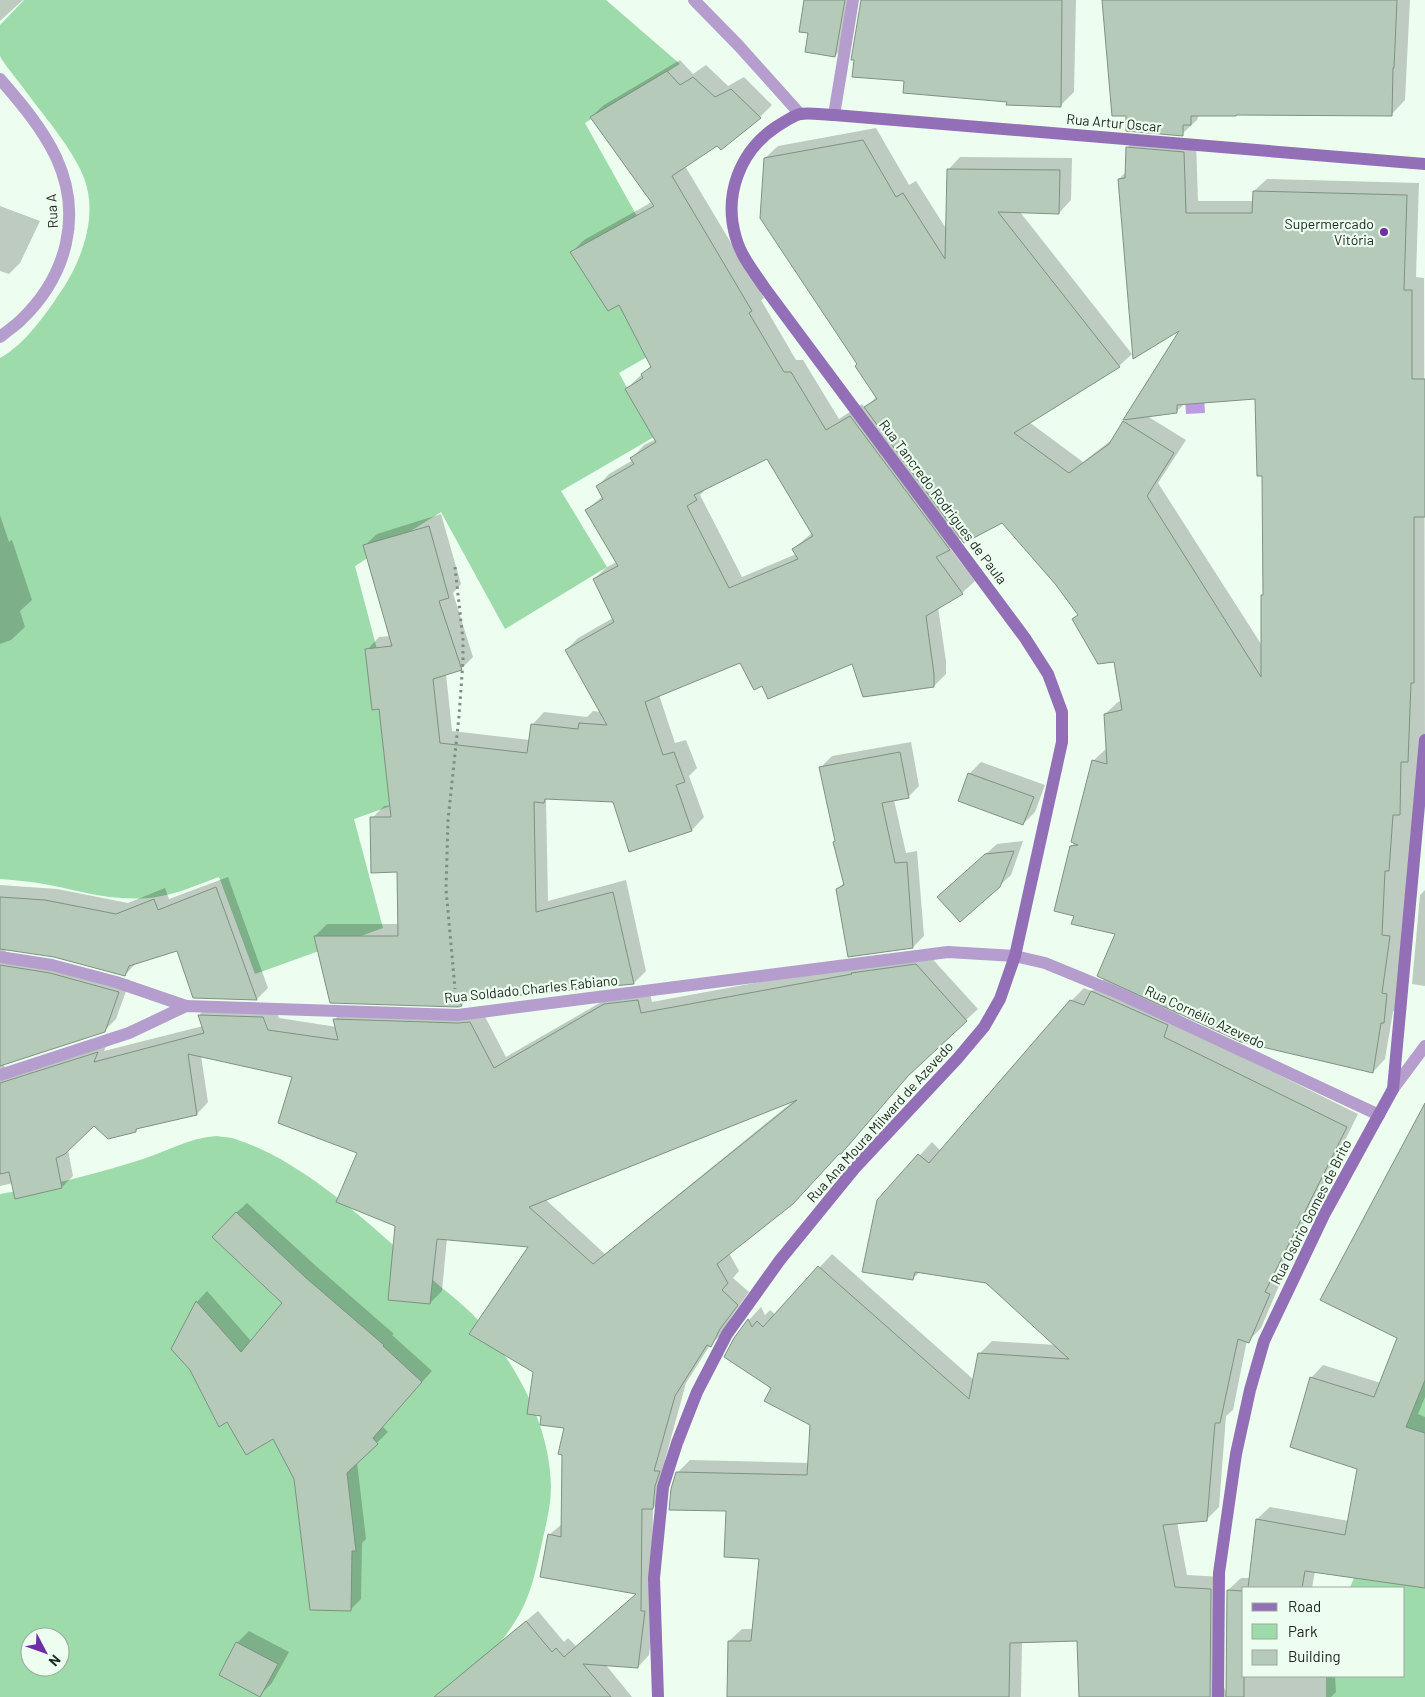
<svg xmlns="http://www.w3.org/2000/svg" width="1425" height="1697" viewBox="0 0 1425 1697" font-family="Barlow,sans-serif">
  <rect width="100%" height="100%" fill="#edfef0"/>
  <g fill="#9ddbaa" fill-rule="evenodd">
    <path d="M 24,0 L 606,0 L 680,64 L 585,123 L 699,327 L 619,373 L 654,437 L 561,491 L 607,567 L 505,629 L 441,512 L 355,566 L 416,797 L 354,819 L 383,928 L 255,974 L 219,877 C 199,884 178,894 156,897 C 113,903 80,890 38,883 C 26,881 13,880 0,879 L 0,358 C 26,344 48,311 64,287 C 83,257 98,214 84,178 C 74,151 45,117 27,93 C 21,84 3,63 0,56 C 0,48 0,34 0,25 Z"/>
    <path d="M 216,1136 C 223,1137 231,1137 238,1140 C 293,1158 348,1205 391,1243 C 408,1258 425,1273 442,1288 C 457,1300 474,1314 486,1329 C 521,1375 550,1428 551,1487 C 551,1507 545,1528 541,1547 C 536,1570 531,1594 519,1615 C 501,1646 476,1671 452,1697 L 0,1697 L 0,1194 C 48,1186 96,1174 143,1159 C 168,1151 189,1138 216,1136 ZM 30,1637 L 60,1637 L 60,1667 L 30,1667 Z"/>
    <polygon points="1425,1364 1425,1697 1326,1697 1326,1676 1404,1676 1404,1588 1350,1588 1360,1562"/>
  </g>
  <polygon fill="#bd9be1" points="1202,367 1205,413 1186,414 1183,368"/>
  <g fill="#0003" fill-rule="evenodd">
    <polygon points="0,0 23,0 0,21"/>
    <polygon points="806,0 856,0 849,41 835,56 809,32"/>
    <polygon points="862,0 1076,0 1074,92 1060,106 1008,101 905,80"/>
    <polygon points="1103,0 1410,0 1405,100 1391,115 1199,115 1197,120 1182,134 1127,115"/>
    <path d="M 680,60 L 693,74 L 706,65 L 728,86 L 744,77 L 772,105 L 760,117 L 685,166 L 764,298 L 761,300 L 796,360 L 803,360 L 839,419 L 862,404 L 865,408 L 877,396 L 859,364 L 765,158 L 778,146 L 876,128 L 909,185 L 916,181 L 947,230 L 948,170 L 960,157 L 1072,158 L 1071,200 L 1059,213 L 1020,212 L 1132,354 L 1119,366 L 1029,422 L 1083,462 L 1114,438 L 1183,327 L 1119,179 L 1126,172 L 1127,148 L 1139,135 L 1196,140 L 1198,201 L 1254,201 L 1254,191 L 1267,179 L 1419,183 L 1416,277 L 1424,278 L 1425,769 L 1396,1009 L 1393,1012 L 1385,1059 L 1373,1072 L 1180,1012 L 1176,1024 L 1358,1114 L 1276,1279 L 1281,1281 L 1261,1328 L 1248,1341 L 1247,1340 L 1233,1410 L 1226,1416 L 1219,1507 L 1206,1520 L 1177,1522 L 1187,1575 L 1223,1577 L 1222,1684 L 1227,1693 L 1228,1590 L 1241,1578 L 1251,1578 L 1257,1519 L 1270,1507 L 1349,1521 L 1358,1468 L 1311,1378 L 1323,1365 L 1381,1383 L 1399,1338 L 1425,1105 L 1425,1397 L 1418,1414 L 1425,1417 L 1425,1587 L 1315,1571 L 1312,1588 L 1244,1588 L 1244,1676 L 1335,1676 L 1336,1692 L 1331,1697 L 1080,1697 L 1078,1639 L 1022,1641 L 1021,1697 L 728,1697 L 729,1641 L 742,1629 L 754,1629 L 760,1557 L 728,1510 L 678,1472 L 690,1460 L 809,1463 L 812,1424 L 773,1388 L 735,1339 L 749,1320 L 761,1307 L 765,1315 L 770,1310 L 776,1315 L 832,1254 L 974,1380 L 979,1354 L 992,1341 L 1056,1345 L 987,1281 L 920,1272 L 913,1278 L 878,1201 L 932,1142 L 941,1151 L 1071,1001 L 1084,988 L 1092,991 L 1105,978 L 1117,933 L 1075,915 L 1071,846 L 1075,843 L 1093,761 L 1107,748 L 1105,714 L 1118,702 L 1121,701 L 1115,660 L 1073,619 L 1078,614 L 1057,585 L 1002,522 L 961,537 L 950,548 L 975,581 L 962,593 L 938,607 L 946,661 L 946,674 L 934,686 L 853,662 L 763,685 L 741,661 L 659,695 L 675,743 L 686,740 L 697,768 L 689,776 L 704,817 L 692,830 L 614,801 L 548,797 L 546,800 L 548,901 L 626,880 L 646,971 L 634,983 L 468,999 L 462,1005 L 458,1006 L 315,936 L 327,924 L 399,924 L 398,871 L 372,818 L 384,806 L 391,805 L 380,708 L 367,650 L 379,637 L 390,636 L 364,546 L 377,534 L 441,514 L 461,584 L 453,593 L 473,657 L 461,669 L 446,674 L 452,731 L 530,740 L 532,725 L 544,712 L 587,717 L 593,711 L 601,712 L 566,650 L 578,638 L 613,618 L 594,579 L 607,567 L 617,562 L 586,510 L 603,496 L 597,487 L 609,474 L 633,460 L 632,458 L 644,445 L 656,439 L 626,389 L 652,365 L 619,304 L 571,253 L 584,240 L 652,202 L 591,117 L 604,105 ZM 1256,398 L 1263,475 L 1265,594 L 1263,647 L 1158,483 L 1186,440 L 1147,416 L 1177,411 L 1185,403 ZM 767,457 L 812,533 L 793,549 L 796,554 L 742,577 L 700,495 L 708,487 Z"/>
    <polygon points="0,206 40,221 20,263 9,274 0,271"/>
    <polygon points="0,515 9,542 12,540 32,600 20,611 25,627 11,640 0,644"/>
    <polygon points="911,742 919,786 908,797 894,800 906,853 917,851 924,936 913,947 837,889 845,882 821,767 832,756"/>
    <polygon points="981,762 1045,785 1035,812 1023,824 969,774"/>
    <polygon points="1023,841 1011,875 999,886 949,887 997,844"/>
    <path d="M 228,877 L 268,988 L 257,999 L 178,949 L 136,963 L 125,975 L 54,956 L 5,949 L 6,952 L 10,954 L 130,980 L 116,1019 L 104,1031 L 3,1064 L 6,1069 L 108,1041 L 104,1051 L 203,1026 L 199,1015 L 211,1003 L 274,1006 L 279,1018 L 337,1027 L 335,1019 L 346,1008 L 482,1011 L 506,1057 L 617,993 L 649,989 L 652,1002 L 863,963 L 927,953 L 978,1009 L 915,1067 L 729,1253 L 739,1271 L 733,1278 L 749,1292 L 732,1316 L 722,1334 L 710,1345 L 686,1383 L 665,1460 L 670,1460 L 664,1497 L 653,1508 L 652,1600 L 656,1600 L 649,1655 L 638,1667 L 605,1664 L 632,1697 L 465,1697 L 454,1683 L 465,1671 L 538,1611 L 564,1642 L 568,1638 L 576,1646 L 637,1593 L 549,1535 L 562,1524 L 565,1427 L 542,1415 L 534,1371 L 530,1246 L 447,1238 L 442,1291 L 430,1303 L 396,1225 L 359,1152 L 294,1076 L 201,1056 L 208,1102 L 197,1114 L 139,1127 L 136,1131 L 94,1125 L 68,1150 L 73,1176 L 62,1187 L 13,1183 L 0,1186 L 0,885 L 57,889 L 128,903 L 165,888 L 169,899 ZM 796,1099 L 605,1254 L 545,1199 Z"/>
    <polygon points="1425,890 1425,986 1412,984 1420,895"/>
    <polygon points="247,1203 316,1266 394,1334 392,1335 432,1371 382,1426 388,1432 357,1462 366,1539 362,1543 361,1599 350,1610 296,1479 197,1302 207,1291 251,1341 283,1303 236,1213"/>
    <polygon points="249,1631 289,1652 272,1683 260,1695 237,1643"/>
  </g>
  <g fill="#b5cab9" stroke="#7e9282" fill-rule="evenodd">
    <polygon points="804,0 845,0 835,57 805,52 808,33 799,32"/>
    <polygon points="861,0 1062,0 1061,107 1006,105 1007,102 903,93 904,81 852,77 854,60 851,60"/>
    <polygon points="1102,0 1397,0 1394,68 1393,68 1392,116 1236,115 1236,116 1191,116 1191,125 1183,125 1183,136 1126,131 1126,116 1112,116"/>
    <path d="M 667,71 L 680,85 L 693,77 L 715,97 L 731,89 L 761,118 L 721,150 L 717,146 L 672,176 L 752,311 L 749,313 L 784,372 L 791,372 L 826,430 L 850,416 L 950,550 L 936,557 L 963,594 L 926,616 L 934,674 L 934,687 L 863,697 L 852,664 L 768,699 L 762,686 L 754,690 L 740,663 L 645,702 L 663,755 L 674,752 L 685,782 L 676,785 L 692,831 L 629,852 L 613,802 L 545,799 L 544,803 L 534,802 L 536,912 L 613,892 L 634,984 L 459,1001 L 462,1006 L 458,1007 L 330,1003 L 314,936 L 398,936 L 397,872 L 371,873 L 370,817 L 391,817 L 379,709 L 372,710 L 365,649 L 392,646 L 363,545 L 429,526 L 449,598 L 439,601 L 462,670 L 433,679 L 440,743 L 527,753 L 531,724 L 578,729 L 579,723 L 607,725 L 565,650 L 614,622 L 593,579 L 618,566 L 585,510 L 603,499 L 596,486 L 634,464 L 630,458 L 656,442 L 625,389 L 643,378 L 641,374 L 651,367 L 619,305 L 608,311 L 570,252 L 654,206 L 590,117 ZM 767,459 L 813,536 L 792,549 L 798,559 L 729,588 L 687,506 L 697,500 L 694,495 Z"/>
    <polygon points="863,140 896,197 903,193 945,259 947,169 1060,170 1059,214 998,212 1120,367 1014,433 1069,473 1109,444 1123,421 1174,453 1147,496 1261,677 1261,595 1263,595 1262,476 1257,476 1255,399 1177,405 1177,413 1123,420 1179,331 1133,359 1118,179 1125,178 1126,147 1184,152 1186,213 1252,213 1253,191 1407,195 1404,290 1412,290 1412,379 1425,379 1425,517 1414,517 1414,683 1411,683 1408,762 1401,762 1400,815 1393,815 1389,871 1385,871 1382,935 1390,936 1382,993 1387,994 1384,1023 1381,1023 1373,1073 1241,1042 1097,976 1115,934 1071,924 1074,916 1054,911 1070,846 1078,845 1071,842 1092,760 1107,764 1104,714 1122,710 1114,662 1098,664 1072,619 1078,615 1056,585 1002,523 964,543 864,407 877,399 855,366 857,364 760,218 764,158"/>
    <polygon points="900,752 909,798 882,803 895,863 907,862 913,948 848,957 836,889 844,885 833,842 835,841 819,767"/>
    <polygon points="968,773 1034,797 1023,825 958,801"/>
    <polygon points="1014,851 1000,887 960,922 937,897 985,854"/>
    <polygon points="216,887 257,1000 193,998 177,951 129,966 125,976 54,957 0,949 0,897 45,900 116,914 154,899 158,910"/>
    <path d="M 916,964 L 967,1021 L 908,1076 L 841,1154 L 839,1154 L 793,1204 L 717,1264 L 728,1283 L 722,1290 L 738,1305 L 720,1329 L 711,1347 L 707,1345 L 675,1396 L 654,1471 L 660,1471 L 655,1486 L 653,1509 L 642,1509 L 641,1611 L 645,1611 L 638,1668 L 583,1664 L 611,1697 L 434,1697 L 526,1621 L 552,1652 L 556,1648 L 564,1657 L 636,1594 L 540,1577 L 548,1534 L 561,1537 L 562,1455 L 558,1454 L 564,1428 L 540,1425 L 541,1416 L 527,1414 L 533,1372 L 469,1334 L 528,1247 L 437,1239 L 430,1304 L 388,1300 L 395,1226 L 336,1202 L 357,1153 L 278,1123 L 292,1077 L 188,1054 L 197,1115 L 136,1129 L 136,1132 L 108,1139 L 94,1126 L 65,1154 L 56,1158 L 62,1188 L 15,1199 L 9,1172 L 0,1174 L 0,1083 L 98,1052 L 94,1062 L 204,1033 L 198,1015 L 263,1017 L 268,1030 L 338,1040 L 333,1019 L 458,1023 L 470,1022 L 494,1068 L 604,1004 L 638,1000 L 641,1013 L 852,974 L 851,973 ZM 797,1100 L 593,1264 L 529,1207 Z"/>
    <polygon points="0,965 50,973 119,992 105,1032 0,1066"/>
    <polygon points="1091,991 1168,1025 1164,1037 1347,1127 1265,1292 1270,1294 1249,1343 1238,1339 1220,1423 1215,1423 1207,1521 1163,1525 1175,1587 1211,1589 1210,1697 1079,1697 1077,1641 1010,1643 1009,1697 727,1697 728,1641 751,1641 759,1559 724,1557 726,1511 669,1510 671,1489 676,1472 807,1475 810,1425 764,1401 771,1388 724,1357 734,1338 748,1319 752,1327 757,1321 763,1327 818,1266 969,1399 978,1353 1069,1359 986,1283 915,1272 913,1280 862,1272 877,1200 918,1154 929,1163 1070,1000 1084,1005"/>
    <polygon points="1425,1103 1425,1380 1406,1427 1425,1433 1425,1588 1305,1571 1302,1588 1248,1588 1256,1519 1345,1535 1357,1469 1290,1447 1310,1377 1374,1397 1397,1338 1320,1300"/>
    <polygon points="236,1212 305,1277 384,1345 383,1346 422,1382 373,1438 378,1444 347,1473 356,1551 352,1551 351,1611 310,1610 294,1479 273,1439 246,1455 227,1422 219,1427 190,1370 171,1349 196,1301 241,1352 282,1303 212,1237"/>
    <polygon points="1227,1590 1244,1591 1244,1697 1226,1697"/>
    <polygon points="236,1642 278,1664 260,1697 219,1675"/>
  </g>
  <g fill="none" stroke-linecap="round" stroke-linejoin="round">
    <polyline stroke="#808c82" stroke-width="3" stroke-dasharray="2.5 4" stroke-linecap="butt" points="455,567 463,640 463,661 459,716 448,820 446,889 455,989"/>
    <polyline stroke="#b59dce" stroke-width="12" points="834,115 853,0"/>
    <g stroke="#b59dce" stroke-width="12">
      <polyline points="694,0 739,46 800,114"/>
      <path d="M 0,79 C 21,103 42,128 56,157 C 83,215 67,276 21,320 C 15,326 7,331 0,337"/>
      <polyline points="0,957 52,965 116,982 186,1006"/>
      <polyline points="0,1075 129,1033 186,1006 458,1015 948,952 1015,956 1045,963 1118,993 1379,1115"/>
      <polyline points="1393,1089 1425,1046"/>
    </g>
    <g stroke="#936fb7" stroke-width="12">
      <path d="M 658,1697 L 654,1578 L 663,1487 L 677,1443 L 697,1392 L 727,1334 L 780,1260 L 855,1168 L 957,1059 L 984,1027 L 1000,999 L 1015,956 L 1062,742 L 1062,712 L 1048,674 L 1025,638 L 764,287 C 754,272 741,256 736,238 C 723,195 740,151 776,127 C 783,123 792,116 800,114 C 810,112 824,115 834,115 L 1425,164"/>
      <polyline points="1218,1697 1219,1573 1236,1454 1250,1390 1264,1341 1325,1213 1393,1089 1425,740"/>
    </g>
  </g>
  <circle fill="#702ea3" stroke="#edfef0" stroke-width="2" cx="1384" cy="232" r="5"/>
  <g text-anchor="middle" stroke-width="4.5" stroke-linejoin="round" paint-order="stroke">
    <g font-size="14" fill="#212923" stroke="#edfef0">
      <text transform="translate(1114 123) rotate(5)" y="5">Rua Artur Oscar</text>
      <text transform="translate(52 211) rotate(-93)" y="5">Rua A</text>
      <text transform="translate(943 502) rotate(53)" y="5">Rua Tancredo Rodrigues de Paula</text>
      <text transform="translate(531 989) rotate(-6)" y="5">Rua Soldado Charles Fabiano</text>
      <text transform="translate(1205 1017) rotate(25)" y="5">Rua Cornélio Azevedo</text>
      <text transform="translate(880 1122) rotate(-48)" y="5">Rua Ana Moura Milward de Azevedo</text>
      <text transform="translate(1311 1212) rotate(-63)" y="5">Rua Osório Gomes de Brito</text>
    </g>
    <g font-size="14" fill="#212923" stroke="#edfef0" text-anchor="end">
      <text x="1374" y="229">Supermercado<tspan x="1374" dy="16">Vitória</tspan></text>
    </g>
  </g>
  <rect x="1242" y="1587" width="162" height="90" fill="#edfef0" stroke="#9ba99e"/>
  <rect x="1252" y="1603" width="25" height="8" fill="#936fb7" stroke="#9ba99e"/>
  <text x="1288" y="1612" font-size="15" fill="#212923">Road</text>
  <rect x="1252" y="1624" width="25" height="15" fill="#9ddbaa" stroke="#9ba99e"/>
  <text x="1288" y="1637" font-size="15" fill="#212923">Park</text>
  <rect x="1252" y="1650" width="25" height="15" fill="#b5cab9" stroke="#9ba99e"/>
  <text x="1288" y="1662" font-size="15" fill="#212923">Building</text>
  <g transform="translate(45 1652) rotate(131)"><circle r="24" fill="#edfef0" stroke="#9ba99e"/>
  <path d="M0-4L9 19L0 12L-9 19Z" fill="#702ea3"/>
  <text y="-8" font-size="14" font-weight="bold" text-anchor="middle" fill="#212923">N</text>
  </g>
</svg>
